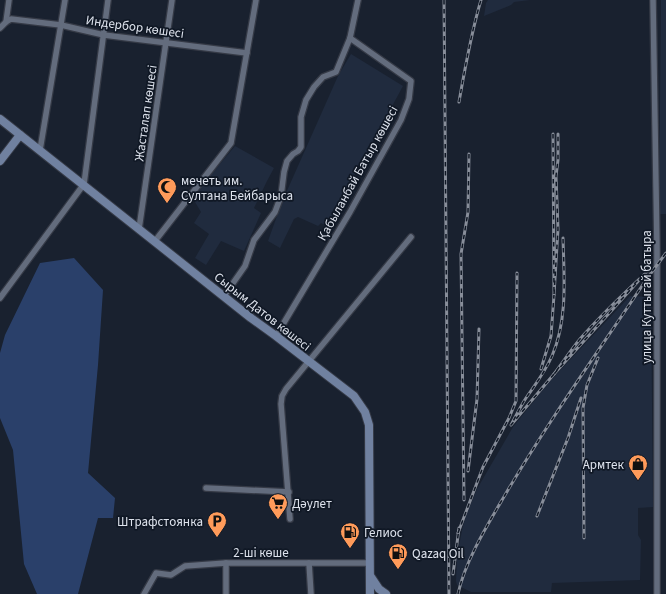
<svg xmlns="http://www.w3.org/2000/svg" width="666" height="594" viewBox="0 0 666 594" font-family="'Source Sans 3',sans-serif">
  <rect width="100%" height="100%" fill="#19212f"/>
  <g fill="#202b3e">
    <polygon points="488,0 530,0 514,2 511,5 484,16 486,3"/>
    <polygon points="661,0 666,0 666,214 659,214"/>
    <polygon points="351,54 403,86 327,226 321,223 318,226 298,217 294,219 280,248 268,241 282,202 338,76"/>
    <polygon points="235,146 274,168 267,181 254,208 261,213 244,251 221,241 206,265 195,258 209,234 194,223 201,212 192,197"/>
    <polygon points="630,296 651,297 653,507 638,508 638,535 641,540 640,580 552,583 551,592 471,592 457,585 456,581 457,557 462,530 467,513 477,489 513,427 551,380"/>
  </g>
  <polygon fill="#2a406a" points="74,258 103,290 98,365 88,473 115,498 113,518 98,518 78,594 37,594 24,564 13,450 0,418 0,353 5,335 40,263"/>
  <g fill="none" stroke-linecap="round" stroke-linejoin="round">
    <defs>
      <g id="street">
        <polyline points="653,0 657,248 657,594"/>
        <polyline points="6,22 9,0"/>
        <polyline points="0,28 6,22 11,19 61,25 104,35 247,53"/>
        <polyline points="40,150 65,0"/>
        <polyline points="139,229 172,0"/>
        <polyline points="155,241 231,143 256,0"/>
        <polyline points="224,296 245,266 254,240 275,212 281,196 284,172 287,161 293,154 298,151 301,147 301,117 306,100 314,87 323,77 336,72 350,38"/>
        <polyline points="0,298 84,184 108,0"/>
        <polyline points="276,336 350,212 401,120 409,99 411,81 350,38 358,0"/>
        <polyline points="206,488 289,492"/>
        <polyline points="290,519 281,404 282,396 286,389 411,237"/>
        <polyline points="226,563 226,594"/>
        <polyline points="309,563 311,594"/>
        <polyline points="144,594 156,573 171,575 185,566 226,563 369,563"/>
      </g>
      <g id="secondary">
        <polyline points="0,119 251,318 276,336 354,396 365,412 369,425 370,594"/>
        <polyline points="0,161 20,135"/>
        <polyline points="371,577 379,589 386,594"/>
      </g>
    </defs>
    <use href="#street" stroke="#353a46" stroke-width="8"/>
    <use href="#secondary" stroke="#353a46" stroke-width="10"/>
    <use href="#street" stroke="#636c7d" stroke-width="5.5"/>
    <use href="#secondary" stroke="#7081a0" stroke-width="8"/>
    <defs>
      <g id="rail">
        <polyline points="444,0 449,594"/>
        <path d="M 459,102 C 465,68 471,33 481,0"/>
        <polyline points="553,134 554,295 558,229 556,176 558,160 558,134"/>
        <path d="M 642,277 L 554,374 C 563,362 571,350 580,339 C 601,315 624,293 648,271"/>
        <polyline points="541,369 551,336 554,295"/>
        <path d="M 554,374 L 511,425 C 516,416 520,407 526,398 C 535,385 545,372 552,356 C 568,319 564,277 563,238"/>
        <polyline points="468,471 477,399 479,329"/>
        <polyline points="464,500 461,254 468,212 469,154"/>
        <polyline points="537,516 568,438 581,398"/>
        <polyline points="458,533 483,467 509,418 516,401 517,273"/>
        <polyline points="584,538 583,408 587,385 598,358"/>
        <polyline points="453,574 459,528"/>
        <path d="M 458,594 C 465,561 488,524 505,495 C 549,420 600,349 648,277 L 666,253"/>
      </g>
    </defs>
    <use href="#rail" stroke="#888e9a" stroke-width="3"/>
    <use href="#rail" stroke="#101825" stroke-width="1.5" stroke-dasharray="4.5" stroke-linecap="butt"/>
  </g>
  <defs>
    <symbol id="mosque-pin" viewBox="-11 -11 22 30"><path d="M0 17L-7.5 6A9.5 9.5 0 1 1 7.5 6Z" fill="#ff9b5a" stroke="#101825"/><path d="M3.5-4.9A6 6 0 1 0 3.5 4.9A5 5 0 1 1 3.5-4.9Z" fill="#111"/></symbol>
    <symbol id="shop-pin" viewBox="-11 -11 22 30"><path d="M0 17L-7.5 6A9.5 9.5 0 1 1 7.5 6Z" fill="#ff9b5a" stroke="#101825"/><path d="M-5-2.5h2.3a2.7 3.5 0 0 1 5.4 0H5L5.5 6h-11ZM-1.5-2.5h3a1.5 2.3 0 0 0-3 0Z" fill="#111"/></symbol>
    <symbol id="supermarket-pin" viewBox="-11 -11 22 30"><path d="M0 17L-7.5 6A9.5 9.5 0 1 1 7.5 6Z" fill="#ff9b5a" stroke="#101825"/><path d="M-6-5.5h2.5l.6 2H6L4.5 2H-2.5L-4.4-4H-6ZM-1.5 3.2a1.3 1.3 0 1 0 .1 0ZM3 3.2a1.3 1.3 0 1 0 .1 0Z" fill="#111"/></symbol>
    <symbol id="parking-pin" viewBox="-11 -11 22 30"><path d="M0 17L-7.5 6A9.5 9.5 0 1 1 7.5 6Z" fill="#ff9b5a" stroke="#101825"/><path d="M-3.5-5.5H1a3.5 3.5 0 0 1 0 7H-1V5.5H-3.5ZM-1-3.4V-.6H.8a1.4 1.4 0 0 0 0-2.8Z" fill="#111"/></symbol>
    <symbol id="fuel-pin" viewBox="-11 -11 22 30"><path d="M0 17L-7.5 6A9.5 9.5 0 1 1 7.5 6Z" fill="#ff9b5a" stroke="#101825"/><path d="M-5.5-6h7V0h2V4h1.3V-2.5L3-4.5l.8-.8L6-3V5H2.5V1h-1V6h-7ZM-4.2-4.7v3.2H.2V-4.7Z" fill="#111"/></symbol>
  </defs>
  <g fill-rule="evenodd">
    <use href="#mosque-pin" x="156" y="176" width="22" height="30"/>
    <use href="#shop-pin" x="627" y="453" width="22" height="30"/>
    <use href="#supermarket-pin" x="267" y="492" width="22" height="30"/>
    <use href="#parking-pin" x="206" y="510" width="22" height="30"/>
    <use href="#fuel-pin" x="339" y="521" width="22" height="30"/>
    <use href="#fuel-pin" x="387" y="542" width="22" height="30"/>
  </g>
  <g text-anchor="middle" stroke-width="3.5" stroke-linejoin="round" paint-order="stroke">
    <g font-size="13" fill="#dee3ed" stroke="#101825">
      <text transform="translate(135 26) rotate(8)" y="5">Индербор көшесі</text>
      <text transform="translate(145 113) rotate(-82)" y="5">Жасталап көшесі</text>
      <text transform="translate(357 173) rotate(-61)" y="5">Қабыланбай Батыр көшесі</text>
      <text transform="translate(646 297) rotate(-90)" y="5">улица Куттыгай батыра</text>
      <text transform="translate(263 311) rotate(38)" y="5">Сырым Датов көшесі</text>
      <text x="261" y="557">2-ші көше</text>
    </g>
    <g font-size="13" fill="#dee3ed" stroke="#101825" text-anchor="start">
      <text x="181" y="185">мечеть им.<tspan x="181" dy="15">Султана Бейбарыса</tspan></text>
      <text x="624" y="469" text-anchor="end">Армтек</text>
      <text x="292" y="508">Дәулет</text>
      <text x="203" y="526" text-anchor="end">Штрафстоянка</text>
      <text x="364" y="537">Гелиос</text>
      <text x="412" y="558">Qazaq Oil</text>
    </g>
  </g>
</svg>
